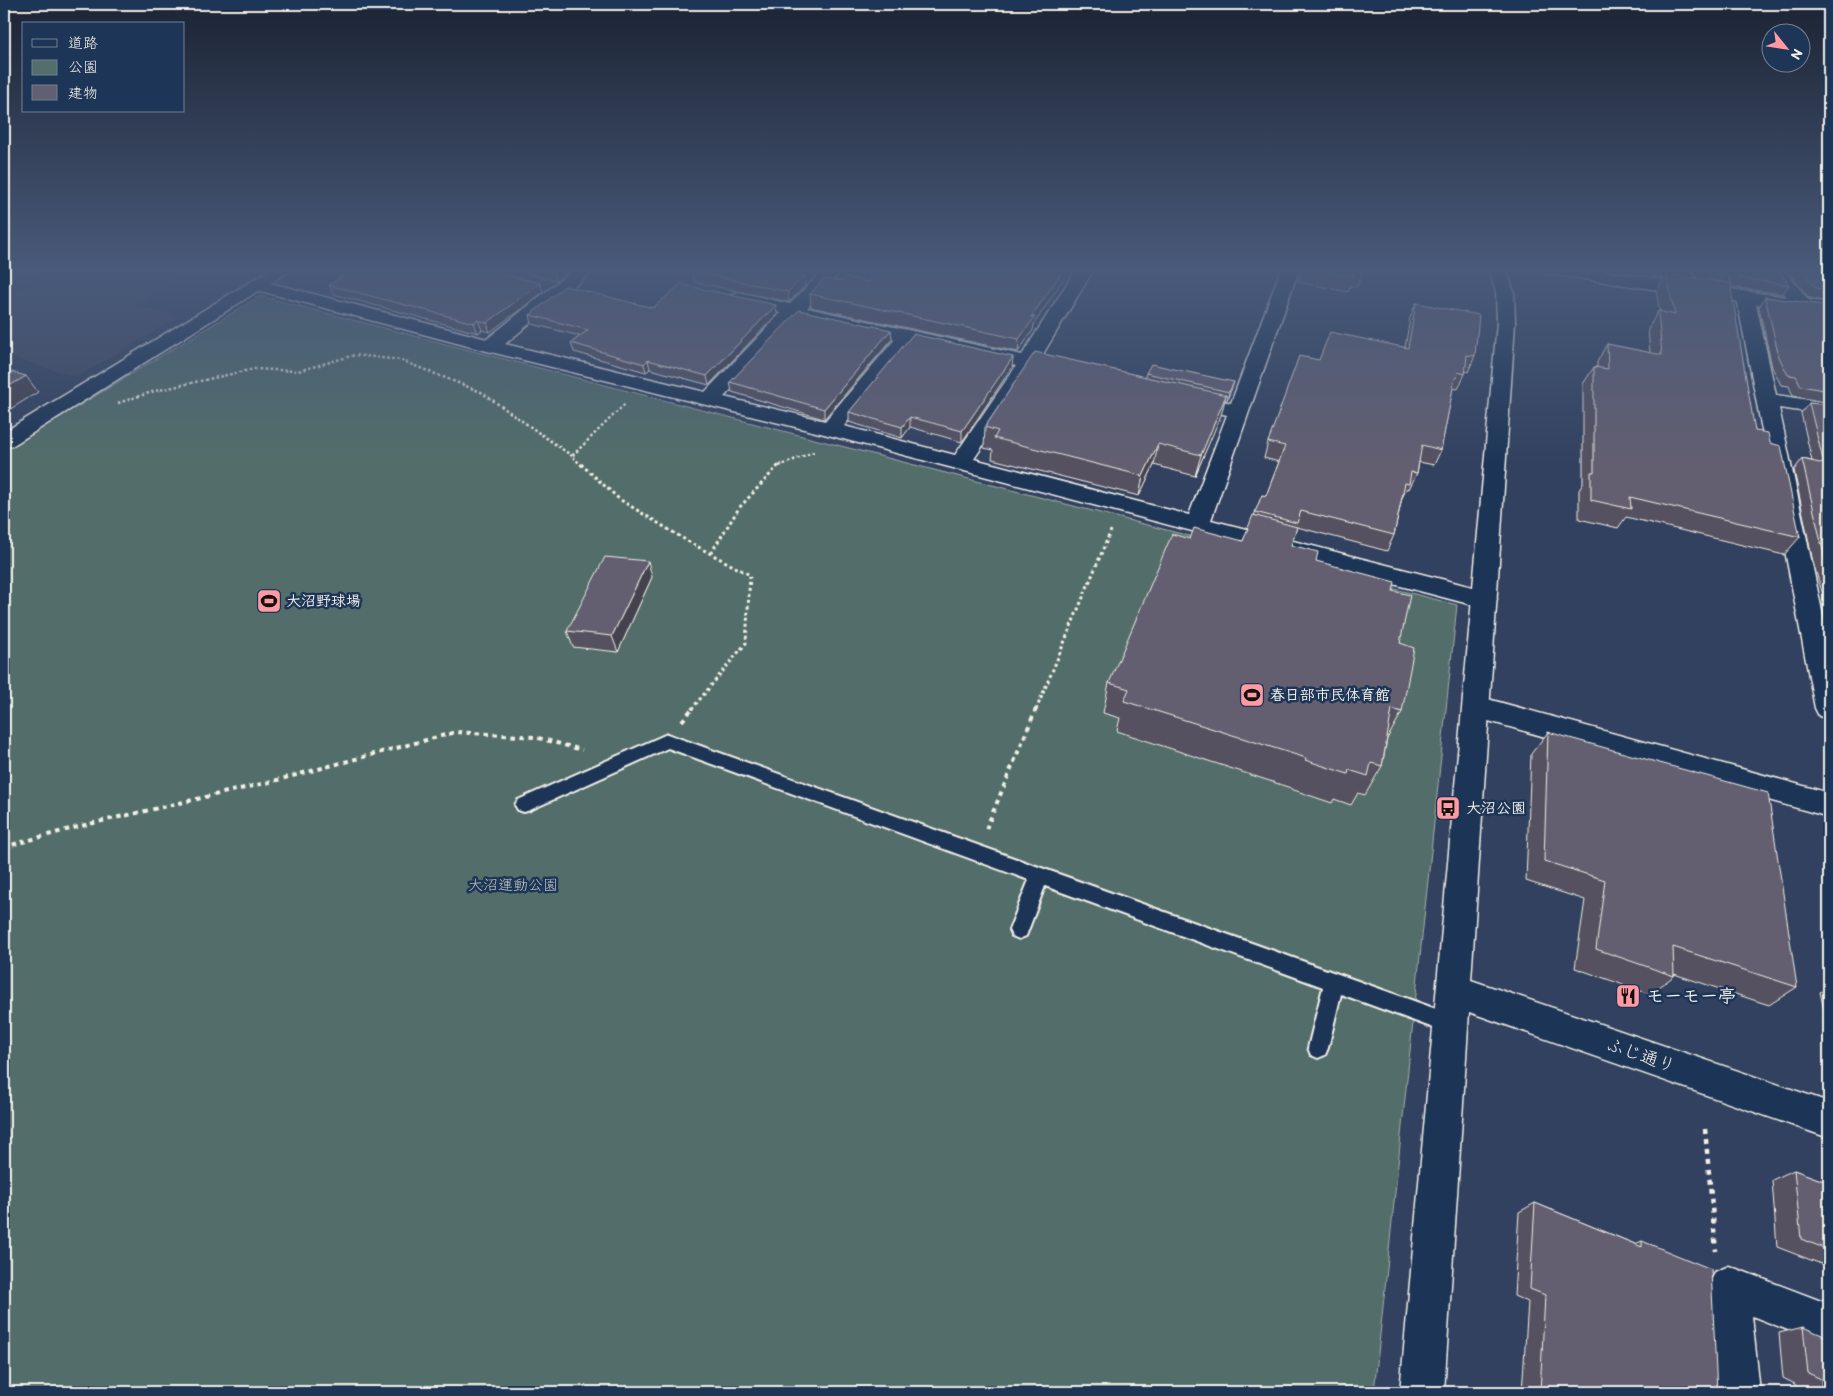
<svg xmlns="http://www.w3.org/2000/svg" width="1833" height="1396" viewBox="0 0 1833 1396" font-family="Itim,'Klee One',sans-serif">
  <rect width="100%" height="100%" fill="#32415f"/>
  <filter id="ink" filterUnits="userSpaceOnUse"><feTurbulence type="fractalNoise" baseFrequency=".02" numOctaves="2"/><feDisplacementMap in="SourceGraphic" scale="10" xChannelSelector="R" yChannelSelector="G"/><feConvolveMatrix kernelMatrix="1 2 1 2 8 2 1 2 1" color-interpolation-filters="sRGB"/></filter>
  <g filter="url(#ink)">
    <polygon fill="#414a64" points="60,269 197,269 135,305 179,317 77,377 4,355 4,298"/>
    <polygon fill="#536e6b" stroke="#a4b0aa" points="260,296 1457,605 1374,1392 4,1392 4,451"/>
    <g fill="none" stroke-linecap="round" stroke-linejoin="round">
      <defs>
        <polygon id="service" points="667,734 1450,1014 1457,1017 1460,1024 1457,1031 1450,1034 1341,994 1328,1048 1325,1055 1318,1058 1311,1055 1308,1048 1323,987 1045,886 1026,936 1019,939 1012,936 1009,930 1029,880 668,748 530,810 524,812 518,810 515,805 518,800"/>
        <g id="minor">
          <path d="M 574,269 L 595,269 L 505,344 L 705,392 L 781,313 L 732,302 L 730,298 L 732,294 L 739,292 L 790,304 L 824,269 L 843,269 L 807,308 L 1022,355 L 1076,269 L 1094,269 L 1040,359 L 1073,367 L 1076,371 L 1073,375 L 1066,377 L 1033,370 L 974,459 L 1189,515 L 1227,415 L 1179,403 L 1176,399 L 1179,395 L 1186,393 L 1231,403 L 1281,269 L 1299,269 L 1211,520 L 1484,590 L 1493,593 L 1497,599 L 1493,605 L 1484,608 L 824,434 L 483,350 L 253,289 L 250,285 L 253,281 L 259,280 L 487,339 ZM 799,317 L 895,339 L 825,421 L 724,397 ZM 912,342 L 1016,366 L 955,455 L 844,426 Z"/>
          <polygon points="1671,269 1689,269 1704,291 1701,295 1689,295"/>
          <polygon points="1765,269 1784,269 1813,306 1811,310 1797,310"/>
          <polygon points="1746,293 1753,295 1755,299 1776,395 1829,403 1829,415 1779,408 1829,644 1829,719 1819,716 1815,708 1737,299 1739,295"/>
          <polygon points="1477,696 1829,793 1829,817 1467,715 1463,707 1467,699"/>
          <polygon points="1729,1266 1829,1304 1829,1346 1752,1316 1760,1392 1716,1392 1709,1286 1715,1272"/>
        </g>
        <g id="tertiary">
          <polygon points="271,269 293,269 12,446 4,447 4,432"/>
          <polygon points="1488,269 1506,269 1514,292 1515,323 1471,980 1829,1102 1829,1138 1469,1012 1444,1392 1400,1392 1497,323 1496,292"/>
          <polygon points="1541,269 1590,269 1829,303 1829,315 1550,274 1544,273"/>
        </g>
      </defs>
      <use href="#service" stroke="#f4f1e8" stroke-width="4"/>
      <use href="#minor" stroke="#f4f1e8" stroke-width="3"/>
      <use href="#tertiary" stroke="#f4f1e8" stroke-width="3"/>
      <g stroke="#f4f1e8" stroke-width="2.5" stroke-dasharray="2.5 2.5" stroke-linecap="butt">
        <polyline points="118,403 155,391 254,369 298,371 355,355 400,360 481,392 572,456"/>
        <polyline points="582,466 572,456 625,404"/>
        <polyline points="779,466 816,451"/>
      </g>
      <g stroke="#f4f1e8" stroke-width="3" stroke-dasharray="3 3" stroke-linecap="butt">
        <polyline points="581,464 619,499 689,542 750,575 746,643 691,710"/>
        <polyline points="711,553 739,508 778,466 782,464"/>
        <polyline points="1036,710 1112,528"/>
      </g>
      <g stroke="#f4f1e8" stroke-width="4" stroke-dasharray="4.5 4.5" stroke-linecap="butt">
        <polyline points="682,721 692,709"/>
        <polyline points="986,829 1036,709"/>
        <polyline points="4,847 81,826 270,782 456,732 535,737 582,750"/>
      </g>
      <polyline stroke="#f4f1e8" stroke-width="4.5" stroke-dasharray="5 5" stroke-linecap="butt" points="1705,1129 1716,1251"/>
      <use href="#service" fill="#1d3557" fill-rule="evenodd"/>
      <use href="#minor" fill="#1d3557" fill-rule="evenodd"/>
      <use href="#tertiary" fill="#1d3557" fill-rule="evenodd"/>
    </g>
    <g fill="#555161" stroke="#f4f1e8">
      <polygon points="322,269 481,269 540,283 543,292 490,332 482,330 478,333 333,294 329,285 342,276 323,271"/>
      <polygon points="510,269 572,269 556,281"/>
      <polygon points="1302,269 1363,269 1357,287 1350,286 1348,292 1298,282"/>
      <polygon points="1638,269 1682,269 1678,276 1698,279 1691,269 1722,269 1723,275 1719,282 1755,431 1770,443 1800,537 1784,555 1626,517 1618,528 1579,519 1579,490 1583,484 1583,384 1594,367 1597,367 1597,362 1607,344 1650,353 1648,329 1658,311 1660,312 1656,291 1664,278 1653,276 1652,270"/>
      <polygon points="1724,269 1778,269 1789,285 1783,294 1733,287"/>
      <polygon points="1786,269 1829,269 1829,302 1809,298"/>
      <polygon points="692,271 804,276 805,286 789,302 694,282"/>
      <polygon points="842,281 868,282 1034,324 1033,330 1018,352 811,307 810,294"/>
      <polygon points="684,285 777,314 709,385 650,369 646,372 574,352 571,343 580,336 532,324 530,315 653,308"/>
      <polygon points="1765,297 1829,306 1829,403 1793,396 1789,386 1781,385 1772,367 1759,307"/>
      <polygon points="1416,303 1475,356 1468,372 1465,371 1465,374 1458,389 1453,388 1441,450 1434,465 1419,462 1417,473 1409,489 1407,488 1402,498 1394,535 1387,551 1297,527 1291,545 1316,561 1393,591 1400,643 1402,712 1387,739 1382,766 1365,795 1358,793 1351,805 1334,799 1332,803 1291,789 1291,788 1117,731 1120,718 1103,713 1109,683 1190,539 1243,541 1254,516 1262,495 1266,496 1279,462 1264,458 1268,442 1319,360 1405,347 1410,318"/>
      <polygon points="891,330 892,339 824,419 732,392 730,382"/>
      <polygon points="1013,357 1012,367 962,442 910,427 902,438 849,422 849,412"/>
      <polygon points="1146,373 1234,382 1231,390 1227,400 1225,400 1221,415 1195,476 1154,465 1139,496 992,459 993,450 984,448 985,427 1145,377"/>
      <polygon points="1809,403 1829,405 1829,597 1823,595 1813,562 1794,470 1802,459 1812,461 1801,413"/>
      <polygon points="652,577 618,652 573,647 567,631"/>
      <polygon points="1548,732 1797,987 1769,1005 1674,974 1674,976 1650,994 1575,968 1585,900 1526,881 1531,754"/>
      <polygon points="1829,987 1829,1032 1820,992"/>
      <polygon points="1794,1170 1829,1183 1829,1267 1777,1247 1772,1180"/>
      <polygon points="1535,1203 1635,1244 1642,1241 1717,1392 1522,1392 1528,1302 1514,1296 1519,1212"/>
      <polygon points="1803,1327 1829,1392 1796,1392 1795,1384 1783,1378 1779,1333"/>
    </g>
    <g fill="#45424f" stroke="#f4f1e8">
      <polygon points="556,269 572,269 556,281 553,271"/>
      <polygon points="1064,269 1070,269 1034,324 1033,330 1018,352 1019,339 1031,317"/>
      <polygon points="804,276 805,286 789,302 788,292"/>
      <polygon points="540,283 543,292 490,332 487,323"/>
      <polygon points="776,305 777,314 709,385 707,376"/>
      <polygon points="478,320 482,330 478,333 474,323"/>
      <polygon points="891,330 892,339 824,419 824,409"/>
      <polygon points="1013,357 1012,367 962,442 962,431"/>
      <polygon points="648,360 650,369 646,372 644,364"/>
      <polygon points="26,376 38,392 4,413 4,389"/>
      <polygon points="1234,382 1231,390 1227,400 1229,392"/>
      <polygon points="1226,395 1221,415 1195,476 1201,455"/>
      <polygon points="910,417 910,427 902,438 902,427"/>
      <polygon points="1158,444 1154,465 1139,496 1143,476"/>
      <polygon points="648,561 652,577 618,652 612,636"/>
    </g>
    <g fill="#635e71" stroke="#f4f1e8">
      <polygon points="349,269 481,269 540,283 487,323 478,320 474,323 329,285 352,270"/>
      <polygon points="545,269 556,269 553,271"/>
      <polygon points="694,269 780,269 804,276 788,292 692,271"/>
      <polygon points="879,269 1064,269 1031,317 1035,317 1019,339 810,294 824,279 842,281 846,277 868,282"/>
      <polygon points="1315,269 1363,269 1362,272 1355,271 1353,277"/>
      <polygon points="1704,269 1722,269 1723,275 1707,273"/>
      <polygon points="1735,269 1778,269 1789,285 1739,278"/>
      <polygon points="1801,269 1829,269 1829,291 1816,288"/>
      <polygon points="1666,274 1730,283 1755,431 1768,433 1770,443 1781,446 1800,537 1630,497 1631,509 1591,500 1591,472 1594,472 1594,367 1608,369 1607,344 1662,355 1658,311 1675,315"/>
      <polygon points="682,283 684,285 776,305 707,376 648,360 644,364 571,343 588,330 530,315 565,286 653,308"/>
      <polygon points="1765,297 1829,306 1829,391 1801,386 1796,376 1788,375 1779,357"/>
      <polygon points="1416,303 1479,315 1475,356 1467,355 1465,374 1458,372 1457,378 1455,378 1441,450 1422,445 1417,473 1411,472 1409,484 1405,483 1394,535 1301,511 1297,523 1255,512 1262,495 1266,496 1285,446 1268,442 1299,356 1319,360 1330,332 1408,348"/>
      <polygon points="799,310 891,330 824,409 730,382"/>
      <polygon points="913,334 1013,357 962,431 910,417 902,427 849,412"/>
      <polygon points="1035,352 1226,395 1201,455 1158,444 1143,476 994,438 998,431 985,427"/>
      <polygon points="1151,364 1234,382 1229,392 1146,373"/>
      <polygon points="4,370 26,376 4,389"/>
      <polygon points="1809,403 1829,405 1829,572 1823,551 1802,459 1824,464"/>
      <polygon points="1253,515 1297,527 1291,545 1318,552 1316,561 1395,582 1393,591 1410,595 1400,643 1414,648 1402,712 1392,709 1382,766 1371,763 1368,776 1349,770 1348,774 1305,760 1306,758 1124,701 1129,689 1109,683 1172,534 1190,539 1194,528 1243,541"/>
      <polygon points="605,557 648,561 612,636 567,631"/>
      <polygon points="1548,732 1768,793 1797,987 1673,947 1674,976 1596,949 1605,880 1544,861"/>
      <polygon points="1794,1170 1829,1183 1829,1250 1801,1239"/>
      <polygon points="1535,1203 1642,1247 1642,1241 1711,1269 1717,1392 1540,1392 1545,1295 1530,1289"/>
      <polygon points="1803,1327 1829,1338 1829,1392 1822,1392 1821,1379 1808,1373"/>
    </g>
  </g>
  <linearGradient id="sky" x2="0" y2="1"><stop stop-color="#1c2434"/><stop offset="0.58" stop-color="#495a7a"/><stop offset="1" stop-color="#495a7a" stop-opacity="0"/></linearGradient>
  <rect width="1833" height="465" fill="url(#sky)"/>
  <defs>
    <symbol id="stadium-square" viewBox="-11 -11 22 22"><rect x="-9" y="-9" width="18" height="18" rx="4" fill="#ff9aa2" stroke="#1d3557"/><path d="M0-5a6.5 5 0 1 0 0 10a6.5 5 0 1 0 0-10ZM-3.5-1.8h7v3.6h-7Z" fill="#111"/></symbol>
    <symbol id="bus-square" viewBox="-11 -11 22 22"><rect x="-9" y="-9" width="18" height="18" rx="4" fill="#ff9aa2" stroke="#1d3557"/><path d="M-5-6H5V4H4V6H2V4H-2V6H-4V4H-5ZM-3.5-4V0h7V-4ZM-3.5 1.2v1.5H-2V1.2ZM2 1.2v1.5H3.5V1.2Z" fill="#111"/></symbol>
    <symbol id="restaurant-square" viewBox="-11 -11 22 22"><rect x="-9" y="-9" width="18" height="18" rx="4" fill="#ff9aa2" stroke="#1d3557"/><path d="M-5-6h1v4h1v-4h1v4h1v-4h1v5L-1.5 .5V6h-2V.5L-5-1ZM5-6V6H3V1.5H1.5Q1.5-4 5-6Z" fill="#111"/></symbol>
  </defs>
  <g fill-rule="evenodd">
    <use href="#stadium-square" x="255" y="587" width="28" height="28"/>
    <use href="#stadium-square" x="1238" y="681" width="28" height="28"/>
    <use href="#bus-square" x="1434" y="794" width="28" height="28"/>
    <use href="#restaurant-square" x="1614" y="982" width="28" height="28"/>
  </g>
  <g text-anchor="middle" stroke-width="5" stroke-linejoin="round" paint-order="stroke">
    <g font-size="15" font-weight="bold" fill="#f4f1e8" stroke="#1d3557" text-anchor="start">
      <text x="286" y="606">大沼野球場</text>
      <text x="1270" y="700">春日部市民体育館</text>
      <text x="1466" y="813">大沼公園</text>
    </g>
    <g font-size="15" fill="#bcc3bc" stroke="#1d3557">
      <text x="513" y="890">大沼運動公園</text>
    </g>
    <g font-size="18" font-weight="bold" fill="#f4f1e8" stroke="#1d3557" text-anchor="start">
      <text x="1646" y="1002">モーモー亭</text>
    </g>
    <g font-size="18" fill="#f4f1e8" stroke="#1d3557">
      <text transform="translate(1641 1055) rotate(19)" y="6">ふじ通り</text>
    </g>
  </g>
  <rect width="1833" height="1396" fill="none" stroke="#1d3557" stroke-width="20"/>
  <rect x="10" y="10" width="1813" height="1376" fill="none" stroke="#f4f1e8" stroke-width="2" filter="url(#ink)"/>
  <rect x="22" y="22" width="162" height="90" fill="#1d3557" stroke="#738091"/>
  <rect x="32" y="39" width="25" height="8" fill="#1d3557" stroke="#738091"/>
  <text x="68" y="48" font-size="15" fill="#f4f1e8">道路</text>
  <rect x="32" y="60" width="25" height="15" fill="#536e6b" stroke="#738091"/>
  <text x="68" y="72" font-size="15" fill="#f4f1e8">公園</text>
  <rect x="32" y="85" width="25" height="15" fill="#635e71" stroke="#738091"/>
  <text x="68" y="98" font-size="15" fill="#f4f1e8">建物</text>
  <g transform="translate(1786 48) rotate(120)"><circle r="24" fill="#1d3557" stroke="#738091"/>
  <path d="M0-4L9 19L0 12L-9 19Z" fill="#ff9aa2"/>
  <text y="-8" font-size="14" font-weight="bold" text-anchor="middle" fill="#f4f1e8">N</text>
  </g>
</svg>
